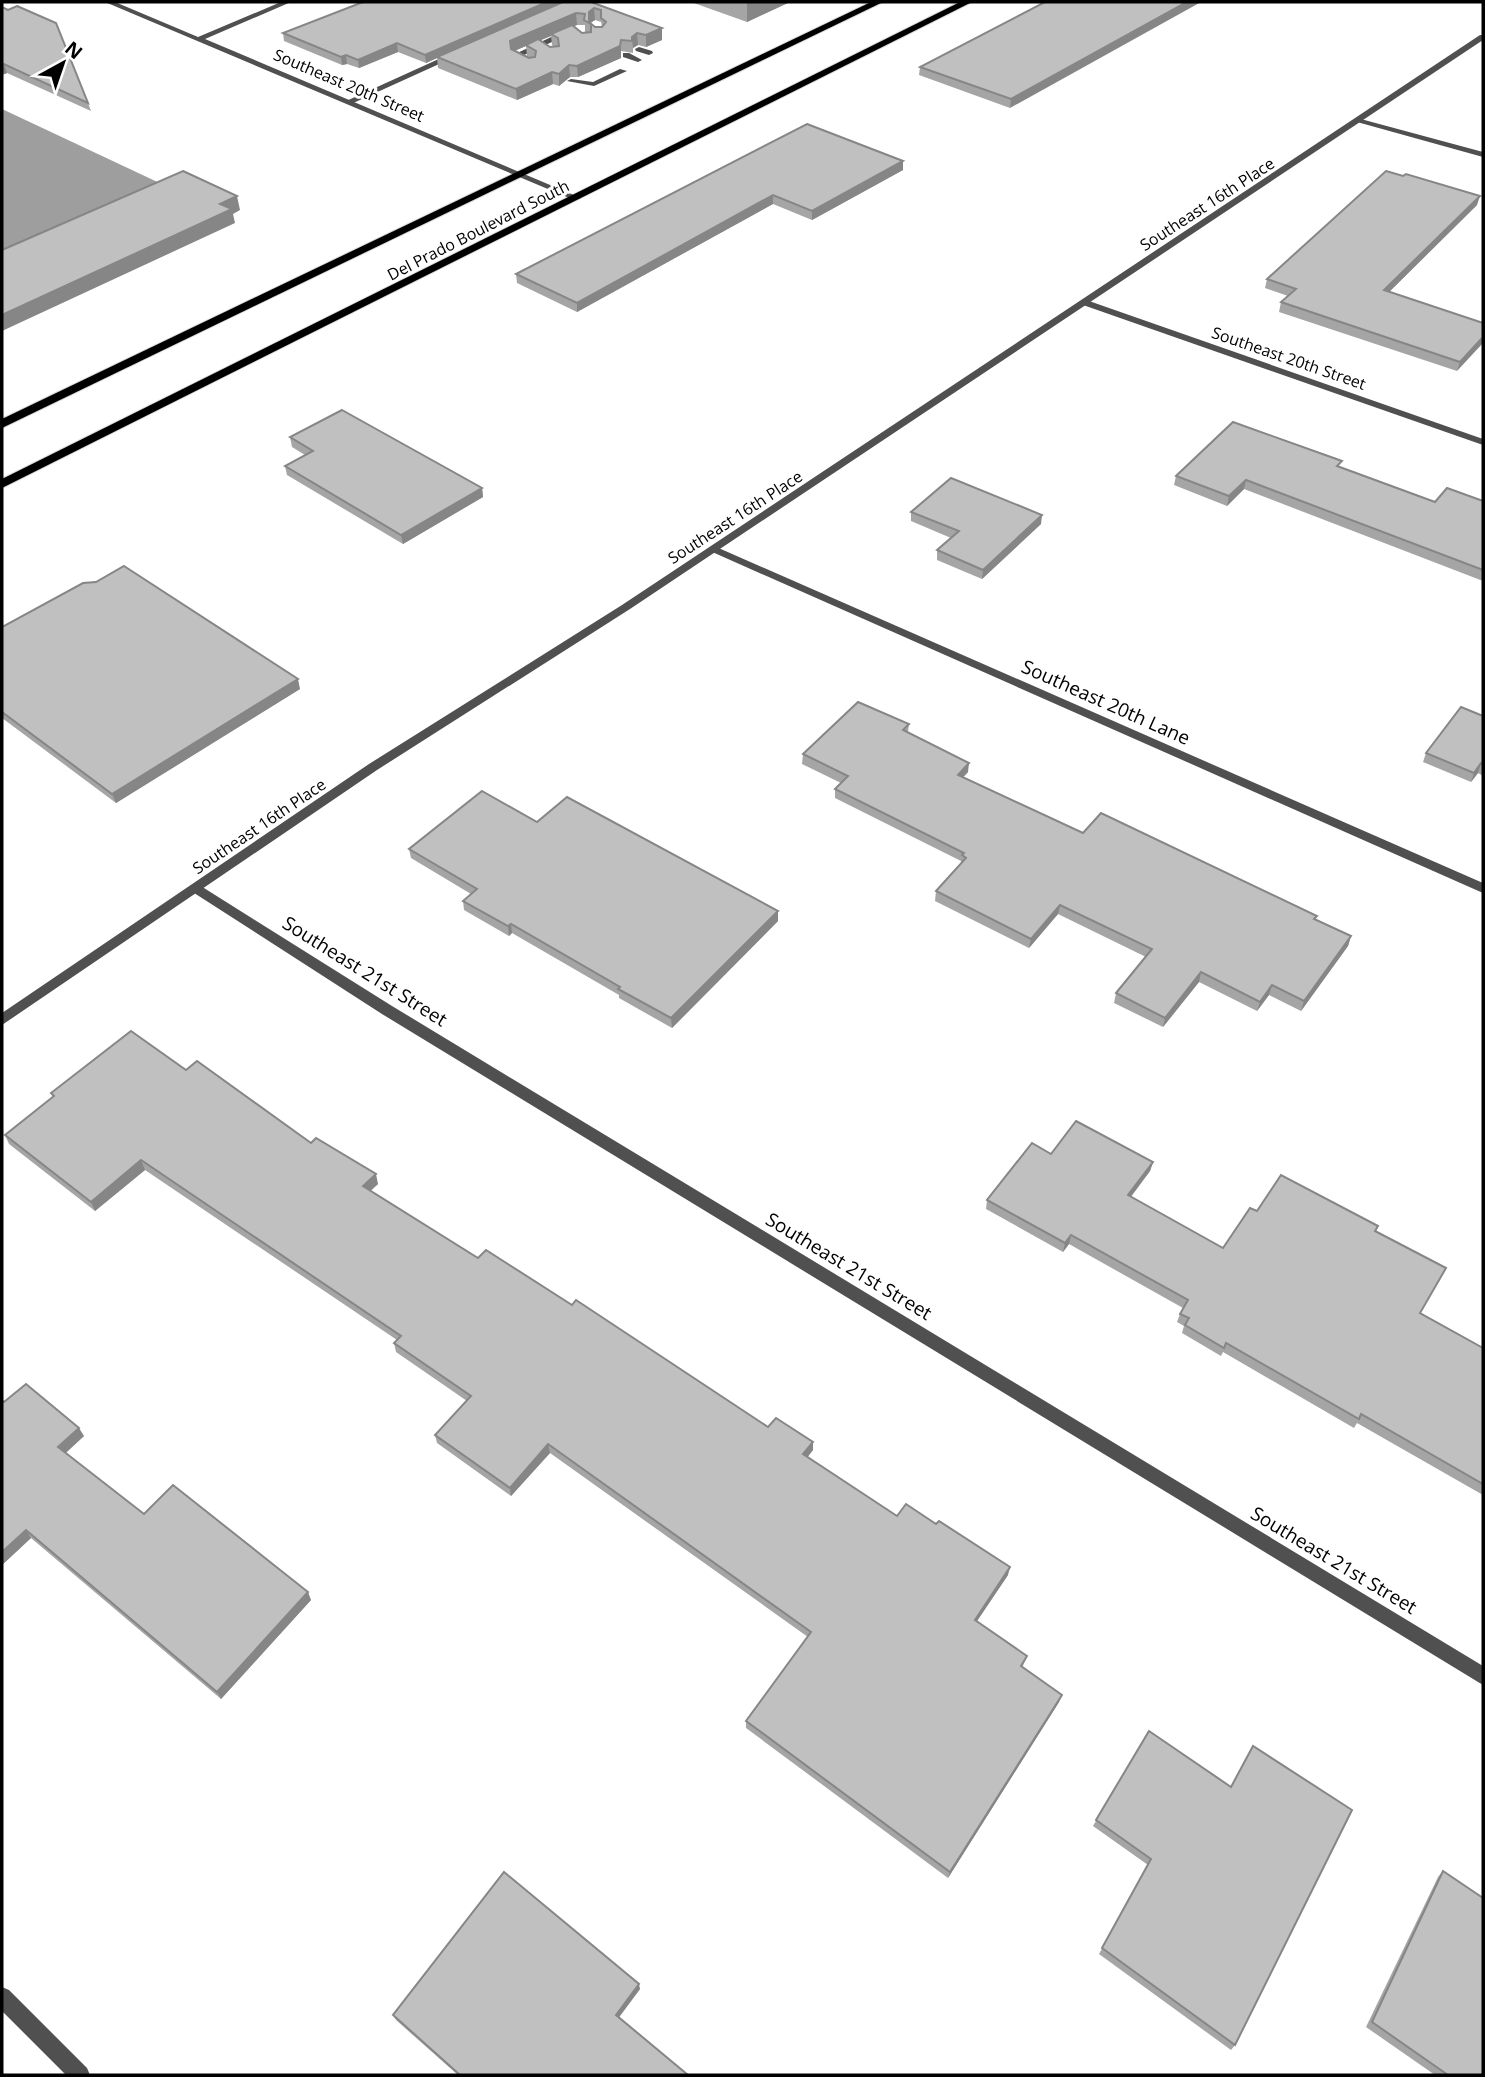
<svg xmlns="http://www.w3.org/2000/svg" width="1485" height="2077" viewBox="0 0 1485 2077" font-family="'Open Sans',sans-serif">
  <rect width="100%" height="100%" fill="#fff"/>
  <polygon fill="#9e9e9e" points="2,109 166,186 2,257"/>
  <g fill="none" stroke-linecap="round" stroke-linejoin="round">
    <defs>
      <g id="primary">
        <polygon points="871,2 883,2 2,428 2,419"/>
        <polygon points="960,2 972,2 2,488 2,479"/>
      </g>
    </defs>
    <use href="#primary" stroke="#dbdbdb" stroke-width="2"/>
    <g fill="#505050" fill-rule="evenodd">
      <polygon points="564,31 571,33 522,56 529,61 529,65 523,65 513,55"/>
      <polygon points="639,47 652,51 653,53 649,55 636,51 635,49"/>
      <polygon points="452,53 459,55 351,104 344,102"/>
      <polygon points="623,53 629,53 642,60 638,62 623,57"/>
      <polygon points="620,69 627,71 594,86 567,81 571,79 593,82"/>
    </g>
    <g fill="#505050" fill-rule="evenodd">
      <polygon points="105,2 115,2 198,37 281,2 291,2 205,39 581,198 574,200"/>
      <polygon points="1357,118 1483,152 1483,157 1357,122"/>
      <polygon points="1083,301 1089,301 1483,439 1483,445 1083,305"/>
      <polygon points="714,546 1483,883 1483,893 710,551 710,547"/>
      <polygon points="196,883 392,1006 1483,1666 1483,1685 382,1014 191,891 189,888"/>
      <polygon points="2,1987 9,1990 87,2068 90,2075 66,2075 2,2011"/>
    </g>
    <polygon fill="#505050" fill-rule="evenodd" points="1480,35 1483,35 1483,40 630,609 377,770 2,1025 2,1013 369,764 622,605"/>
    <use href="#primary" fill="#000" fill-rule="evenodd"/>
  </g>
  <g fill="#a5a5a5" fill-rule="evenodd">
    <path d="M 591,2 L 662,40 L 646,47 L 638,45 L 633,48 L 633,53 L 621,51 L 621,58 L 578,77 L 570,77 L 559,86 L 553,84 L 517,100 L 438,68 L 437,58 L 426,63 L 398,52 L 359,68 L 347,64 L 342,65 L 284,41 L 283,33 ZM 595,20 L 601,22 L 602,27 L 595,27 L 590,23 ZM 577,25 L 585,25 L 585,32 L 586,33 L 582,33 L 573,26 ZM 551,36 L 552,45 L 554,47 L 550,47 L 540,40 ZM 526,46 L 527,56 L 515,51 Z"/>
    <polygon points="691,2 790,2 747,22"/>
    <polygon points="1045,2 1010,108 919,75 920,67"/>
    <polygon points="2,7 88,103 91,111 7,73 2,75"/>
    <polygon points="807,124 903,170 812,220 773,204 577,312 517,283 516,274"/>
    <polygon points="1477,205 1389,292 1483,323 1457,371 1279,312 1281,302 1288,296 1265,288 1267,279"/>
    <polygon points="290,437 482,488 483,497 403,544 287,475 285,466 305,455 292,447"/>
    <polygon points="1340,467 1435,502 1483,501 1483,581 1244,489 1227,506 1174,485 1176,476"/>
    <polygon points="911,512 1041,524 982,579 937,560 937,550 951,538 911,521"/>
    <polygon points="96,582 300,689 116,803 2,718 2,627"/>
    <polygon points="1483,716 1483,776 1478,773 1471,782 1423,762 1426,753"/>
    <polygon points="909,724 908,732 968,772 963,777 1083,833 1316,919 1351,936 1348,946 1301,1011 1269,995 1257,1011 1199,982 1163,1027 1114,1003 1116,993 1146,957 1058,914 1029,948 935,901 936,891 961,864 961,861 835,798 835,789 841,783 802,764 803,754"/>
    <polygon points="537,822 778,921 672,1028 619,998 619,995 512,933 509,936 464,910 463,901 471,894 411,858 409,849"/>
    <polygon points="186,1070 311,1143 378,1184 370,1191 478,1258 572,1305 768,1427 813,1442 813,1450 807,1457 897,1516 1008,1575 977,1621 1027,1656 1022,1668 1059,1702 948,1878 746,1728 746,1721 808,1637 550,1453 511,1496 437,1443 435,1435 467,1401 396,1352 394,1343 397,1340 145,1170 95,1211 9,1144 5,1135 53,1097 51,1093"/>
    <polygon points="1051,1154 1153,1162 1150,1171 1131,1197 1223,1248 1257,1211 1378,1226 1376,1232 1420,1314 1483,1348 1483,1495 1357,1423 1354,1428 1223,1352 1221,1356 1182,1333 1184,1326 1177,1322 1180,1314 1183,1308 1069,1244 1063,1252 986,1209 987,1200"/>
    <polygon points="4,1402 84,1436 66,1453 144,1514 311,1600 221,1699 31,1538 2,1565"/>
    <polygon points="1149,1731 1235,2045 1231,2050 1099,1954 1148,1865 1093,1826"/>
    <polygon points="1443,1871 1483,2075 1435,2075 1366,2027 1438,1877"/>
    <polygon points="640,1989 619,2017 688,2075 458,2075 396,2020 393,2015"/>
  </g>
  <g fill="#868686">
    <polygon points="547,2 564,2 437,57 437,58 426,63 425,55"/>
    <polygon points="747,2 790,2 747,22"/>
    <polygon points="1187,2 1201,2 1010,108 1011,99"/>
    <polygon points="594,8 595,20 589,24 589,12"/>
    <polygon points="576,13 577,25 553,35 551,34 551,36 527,46 526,45 526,46 511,52 510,41"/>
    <polygon points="662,28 662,40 646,47 646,35"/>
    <polygon points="637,33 638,45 633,48 632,37"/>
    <polygon points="621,40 621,58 578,77 577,66"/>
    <polygon points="397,43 398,52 359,68 358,60"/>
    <polygon points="346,55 347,64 342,65 341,57"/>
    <polygon points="4,64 7,73 2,75 2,65"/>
    <polygon points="569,65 570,77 559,86 559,74"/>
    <polygon points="552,72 553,84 517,100 516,89"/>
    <polygon points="903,161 903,170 812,220 812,211"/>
    <polygon points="773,195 773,204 577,312 577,303"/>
    <polygon points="237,196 240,210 233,214 235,223 2,331 2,315"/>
    <polygon points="1480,196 1477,205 1382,299 1384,290"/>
    <polygon points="1483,337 1483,343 1457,371 1460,362"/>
    <polygon points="1246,480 1244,489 1227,506 1229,496"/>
    <polygon points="482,488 483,497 403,544 401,535"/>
    <polygon points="1042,515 1041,524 982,579 983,570"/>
    <polygon points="298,679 300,689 116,803 112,794"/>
    <polygon points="969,763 968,772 956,785 958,775"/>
    <polygon points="1481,763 1478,773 1471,782 1474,773"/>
    <polygon points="1060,905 1058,914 1029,948 1031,939"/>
    <polygon points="778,911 778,921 672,1028 671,1018"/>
    <polygon points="511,924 512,933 509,936 508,926"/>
    <polygon points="1351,936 1348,946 1301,1011 1304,1001"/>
    <polygon points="1201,972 1199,982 1163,1027 1165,1018"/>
    <polygon points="1272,985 1269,995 1257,1011 1260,1002"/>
    <polygon points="141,1160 145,1170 95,1211 91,1202"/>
    <polygon points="1153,1162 1150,1171 1125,1204 1128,1195"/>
    <polygon points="376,1174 378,1184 366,1195 363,1186"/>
    <polygon points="1071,1235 1069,1244 1063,1252 1065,1243"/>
    <polygon points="79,1428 84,1436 63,1455 58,1447"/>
    <polygon points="813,1442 813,1450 803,1463 803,1454"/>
    <polygon points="548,1444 550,1453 511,1496 510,1488"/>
    <polygon points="26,1530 31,1538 2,1565 2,1552"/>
    <polygon points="1010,1567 1008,1575 973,1627 975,1620"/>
    <polygon points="308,1592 311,1600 221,1699 217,1692"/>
    <polygon points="1062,1695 1059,1702 948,1878 950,1872"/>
    <polygon points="639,1984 640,1989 617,2020 616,2015"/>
  </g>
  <g fill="#c0c0c0" stroke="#868686" stroke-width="2" fill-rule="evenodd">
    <polygon points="363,2 547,2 425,55 397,43 358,60 346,55 341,57 283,33"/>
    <path d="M 563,2 L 591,2 L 662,28 L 646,35 L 637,33 L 632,37 L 632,41 L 621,40 L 620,46 L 577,66 L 569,65 L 559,74 L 552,72 L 516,89 L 437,57 ZM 594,8 L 601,10 L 601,18 L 606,22 L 602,27 L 595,27 L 589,22 L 589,12 ZM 576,13 L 585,14 L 584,20 L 591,24 L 591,32 L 582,33 L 572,25 L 551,34 L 558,38 L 559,46 L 550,47 L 538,39 L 526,45 L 536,51 L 535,57 L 529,58 L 511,49 L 510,41 Z"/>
    <polygon points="1045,2 1187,2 1011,99 920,67"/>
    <polygon points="17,6 56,23 88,103 4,64 2,65 2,7 8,10"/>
    <polygon points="807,124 903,161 812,211 773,195 577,303 516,274"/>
    <polygon points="183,171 237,196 220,204 232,209 2,315 2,250"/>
    <polygon points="1386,171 1403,176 1406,174 1480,196 1384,290 1483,323 1483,337 1460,362 1281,302 1296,289 1267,279"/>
    <polygon points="342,410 482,488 401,535 285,466 313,451 290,437"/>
    <polygon points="1233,422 1342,461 1337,466 1435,502 1447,488 1483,501 1483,570 1246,480 1229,496 1176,476"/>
    <polygon points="951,478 1042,515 983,570 937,550 959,531 911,512"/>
    <polygon points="124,566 298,679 112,794 2,712 2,627 83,583 96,582"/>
    <polygon points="858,702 909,724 903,730 969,763 958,775 1083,833 1101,813 1317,916 1314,919 1351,936 1304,1001 1272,985 1260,1002 1201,972 1165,1018 1116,993 1152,949 1060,905 1031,939 936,891 966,858 962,855 964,853 835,789 848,776 803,754"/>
    <polygon points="1461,707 1483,716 1483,764 1481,763 1474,773 1426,753"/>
    <polygon points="482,791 537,822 567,797 778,911 671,1018 618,989 620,987 511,924 508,926 463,901 477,889 409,849"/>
    <polygon points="131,1031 186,1070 197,1061 311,1143 316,1138 376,1174 363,1186 478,1258 486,1250 572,1305 576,1300 768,1427 776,1418 813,1442 803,1454 897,1516 906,1504 936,1524 939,1521 1010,1567 975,1620 1027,1656 1021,1666 1062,1695 950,1872 746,1721 811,1632 548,1444 510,1488 435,1435 471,1396 394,1343 401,1336 141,1160 91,1202 5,1135 54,1096 51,1093"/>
    <polygon points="1076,1121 1153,1162 1128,1195 1223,1248 1250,1208 1257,1211 1281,1175 1378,1226 1375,1231 1446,1268 1420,1313 1483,1348 1483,1484 1361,1414 1359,1419 1226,1343 1224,1348 1185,1325 1189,1318 1180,1314 1188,1300 1071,1235 1065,1243 987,1200 1032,1143 1051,1154"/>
    <polygon points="26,1384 79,1428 58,1447 144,1514 173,1485 308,1592 217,1692 26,1530 2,1552 2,1400 4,1402"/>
    <polygon points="1149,1731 1231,1787 1253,1746 1352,1810 1235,2045 1102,1948 1151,1859 1096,1820"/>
    <polygon points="1443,1871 1483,1898 1483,2075 1448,2075 1372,2022"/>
    <polygon points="504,1872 639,1984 616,2015 688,2075 460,2075 393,2015"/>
  </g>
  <g text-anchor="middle" stroke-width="6" stroke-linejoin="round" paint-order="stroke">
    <g font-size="16" fill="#000" stroke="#fff">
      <text transform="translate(349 85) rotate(23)" y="6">Southeast 20th Street</text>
      <text transform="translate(1207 204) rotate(-33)" y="6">Southeast 16th Place</text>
      <text transform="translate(478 230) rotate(-27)" y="6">Del Prado Boulevard South</text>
      <text transform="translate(1289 358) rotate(19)" y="6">Southeast 20th Street</text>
      <text transform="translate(735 517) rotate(-33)" y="6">Southeast 16th Place</text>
      <text transform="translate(259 826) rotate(-34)" y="6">Southeast 16th Place</text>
    </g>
    <g font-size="19" fill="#000" stroke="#fff">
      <text transform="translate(1106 702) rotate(24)" y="7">Southeast 20th Lane</text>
      <text transform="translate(365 971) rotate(32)" y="7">Southeast 21st Street</text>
      <text transform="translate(849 1266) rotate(31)" y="7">Southeast 21st Street</text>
      <text transform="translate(1334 1560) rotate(31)" y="7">Southeast 21st Street</text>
    </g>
  </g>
  <rect width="1485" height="2077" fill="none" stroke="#000000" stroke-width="7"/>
  <g transform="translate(63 63) rotate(40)" stroke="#ffffff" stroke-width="5" paint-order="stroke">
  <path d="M0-5L12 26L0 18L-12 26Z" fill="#000000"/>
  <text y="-10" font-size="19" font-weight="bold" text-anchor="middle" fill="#000000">N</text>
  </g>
</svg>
